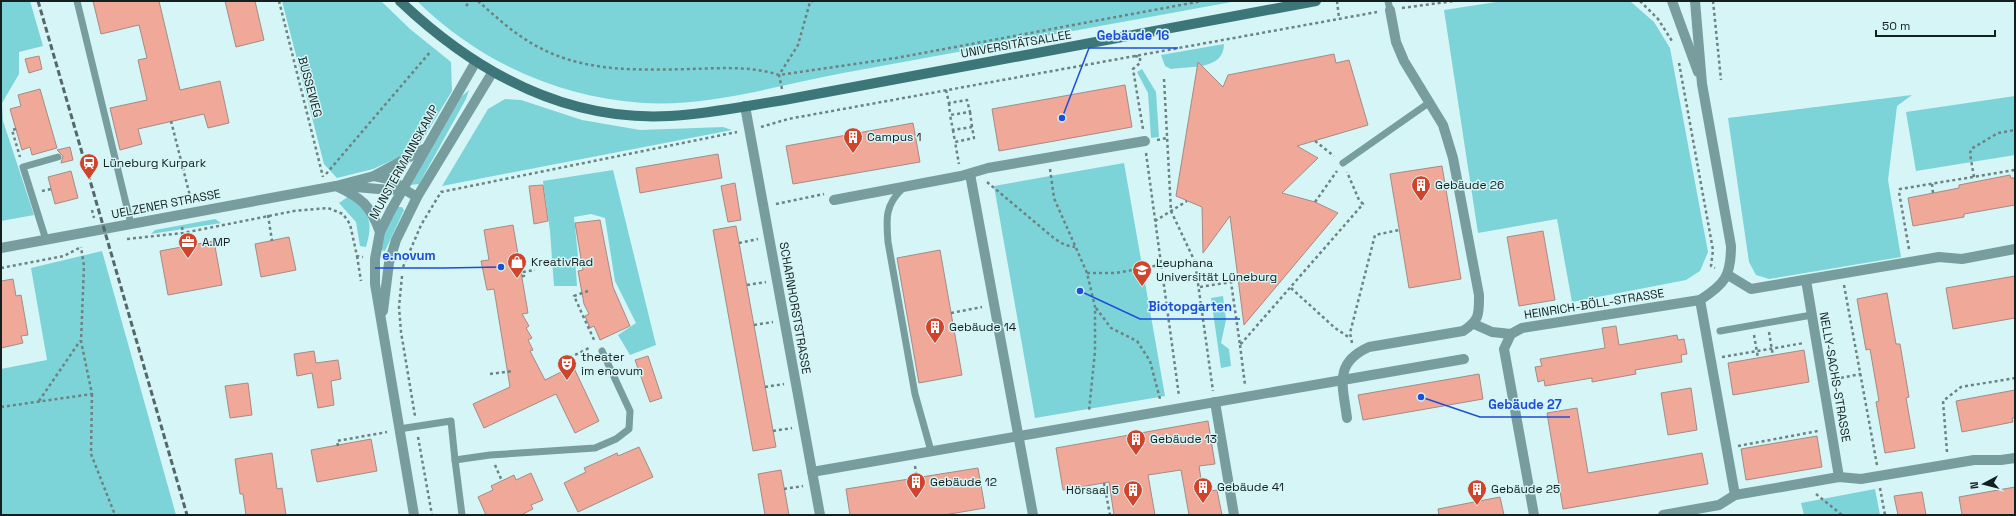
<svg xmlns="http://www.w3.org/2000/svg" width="2016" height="516" viewBox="0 0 2016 516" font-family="'Space Grotesk',sans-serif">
  <rect width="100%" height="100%" fill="#d5f5f6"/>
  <g fill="#7cd4d8">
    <polygon points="1,1 30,1 43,46 19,52 19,74 2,103 3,121 34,215 1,221"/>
    <polygon points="282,1 381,1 410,29 451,62 452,91 417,149 373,169 337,178 324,164"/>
    <path d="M 417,1 L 1237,1 C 1105,25 974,49 843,73 C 779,85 709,107 643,103 C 557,97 478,61 417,1 Z"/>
    <polygon points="1503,1 1627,1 1631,2 1654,22 1670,48 1708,252 1700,271 1686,280 1572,302 1557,219 1478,233 1444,10"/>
    <path d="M 1224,44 C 1224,70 1191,66 1171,69 L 1165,66 L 1161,55 Z"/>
    <polygon points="1142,69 1156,92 1159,137 1151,138 1148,93 1137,72"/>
    <polygon points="469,90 466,99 419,184 411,185 462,96"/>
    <polygon points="1912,95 1897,106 1888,180 1901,257 1769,279 1756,275 1749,262 1728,118"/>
    <polygon points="2015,96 2015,155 1916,171 1906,112"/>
    <polygon points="505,99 521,100 582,120 640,130 723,127 732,130 442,186 488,109"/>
    <polygon points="1124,163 1165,396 1035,418 994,186"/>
    <polygon points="613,170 656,345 630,355 618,335 636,323 615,281 605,218 591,214 574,217 578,256 575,258 577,286 554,286 550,231 543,181"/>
    <path d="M 349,196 C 369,212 374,221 366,247 L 360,246 L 356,222 L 339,203 Z"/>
    <polygon points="397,207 402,207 404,210 385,251 380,250 384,234"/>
    <polygon points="215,219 221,223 151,234 155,230"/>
    <polygon points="102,251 176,515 1,515 1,369 47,360 31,268"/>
    <polygon points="1223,296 1226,320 1221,343 1229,349 1231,366 1221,368 1211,298"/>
    <polygon points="1875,489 1880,515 1804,515 1801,503"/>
  </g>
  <g fill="#f0a898" stroke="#a58b85">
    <polygon points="93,1 159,1 180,90 220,81 229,123 208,128 204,114 138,129 142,144 120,150 110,108 147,100 138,60 147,58 139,25 101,34"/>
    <polygon points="225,1 255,1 264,40 236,47"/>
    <polygon points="1334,54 1336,63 1349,60 1368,125 1297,146 1318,158 1282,193 1315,202 1338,213 1244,325 1230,216 1203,253 1202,207 1176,196 1198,62 1223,87 1228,75"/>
    <polygon points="39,56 42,69 29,73 25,59"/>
    <polygon points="1125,85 1132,127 999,151 992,109"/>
    <polygon points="40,89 57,148 32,155 30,147 22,150 10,109 21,106 18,95"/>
    <polygon points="913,123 920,162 793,184 786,146"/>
    <polygon points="70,147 73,160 61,163 63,156 57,150"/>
    <polygon points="718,154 722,178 640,193 636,168"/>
    <polygon points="1442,166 1461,279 1409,288 1390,174"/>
    <polygon points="71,171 78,198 55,204 48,177"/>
    <polygon points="2010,175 2011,178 2015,178 2015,205 1964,214 1964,217 1913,226 1908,198 1959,188 1959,185"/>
    <polygon points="735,183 741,220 728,222 721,186"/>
    <polygon points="543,185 548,221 534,224 529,186"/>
    <polygon points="600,220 613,287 630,326 600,340 594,326 590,328 585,316 589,314 584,304 578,271 583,270 575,223"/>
    <polygon points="513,225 528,313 522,314 529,326 526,328 532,338 528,340 533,350 530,351 545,380 573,366 599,421 575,433 556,394 484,428 473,404 510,387 494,289 487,290 481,261 489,260 484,230"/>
    <polygon points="736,226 776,447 753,451 713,230"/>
    <polygon points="1543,231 1555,300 1519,306 1507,237"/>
    <polygon points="289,237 296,270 261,277 255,244"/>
    <polygon points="214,241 222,285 168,295 160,251"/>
    <polygon points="940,250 962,375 919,383 897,258"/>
    <polygon points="2015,276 2015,318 1953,329 1946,288"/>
    <polygon points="13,279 16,296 21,295 28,335 21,336 23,343 1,348 1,281"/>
    <polygon points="1887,293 1896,344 1900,344 1909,397 1906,398 1915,448 1885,453 1876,402 1879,401 1870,349 1866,350 1857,299"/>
    <polygon points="1616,326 1619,345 1677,335 1678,340 1684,339 1687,354 1681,355 1682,362 1635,370 1636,374 1592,382 1592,378 1545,386 1544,380 1538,382 1535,367 1542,366 1540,359 1605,348 1602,328"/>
    <polygon points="1804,350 1809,382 1733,395 1728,363"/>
    <polygon points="314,351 316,363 338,360 341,379 331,381 334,405 318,408 312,373 297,376 294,354"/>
    <polygon points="648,356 662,398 650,402 635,360"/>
    <polygon points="1479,374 1483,399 1363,420 1358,395"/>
    <polygon points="248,383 252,415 230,418 225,386"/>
    <polygon points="1691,388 1697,430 1668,435 1661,393"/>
    <polygon points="2015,390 2015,418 2012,418 2013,422 1962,432 1956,401"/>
    <polygon points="1577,408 1588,473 1702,453 1708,484 1563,509 1547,413"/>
    <polygon points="1208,421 1215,464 1199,466 1203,492 1217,490 1222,515 1189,515 1181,470 1148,475 1155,515 1114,515 1109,482 1063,490 1056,448"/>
    <polygon points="1817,436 1822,467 1746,480 1741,449"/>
    <polygon points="371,439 377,471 317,482 311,450"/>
    <polygon points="639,447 653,477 578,512 564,483 586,472 584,468 600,461 617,453 618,456"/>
    <polygon points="272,453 277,489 282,488 286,515 246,515 243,494 240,494 235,459"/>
    <polygon points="978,468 985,508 944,515 850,515 846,489"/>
    <polygon points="781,470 789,515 765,515 758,474"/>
    <polygon points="531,473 543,500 531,505 533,509 521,515 486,515 478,497 493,490 491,486 514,475 516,480"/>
    <polygon points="2015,487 2015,515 1962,515 1959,497"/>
    <polygon points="1922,492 1926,515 1898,515 1894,496"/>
    <polygon points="1500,497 1504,515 1439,515 1438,509"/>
  </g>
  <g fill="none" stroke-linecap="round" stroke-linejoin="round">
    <g stroke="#6d8283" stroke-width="2.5" stroke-dasharray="3 3" stroke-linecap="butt">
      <polyline points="279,1 323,177"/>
      <path d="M 478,1 C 495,16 513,33 533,44 C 582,73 637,70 692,69 C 721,68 752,66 779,75 L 896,58 L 1202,1"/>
      <polyline points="1337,1 1339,18"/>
      <polyline points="1640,1 1658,19 1672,41"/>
      <polyline points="1713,1 1721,80"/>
      <polyline points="466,6 470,1"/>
      <polyline points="1402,8 1454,1"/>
      <polyline points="1135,56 1140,57 1140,63 1133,69 1143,129"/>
      <polyline points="1679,63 1713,250 1711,266 1715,268"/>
      <polyline points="1164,79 1171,211 1195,262 1213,391"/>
      <polyline points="782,89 779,75 798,45 810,2 813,1"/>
      <polyline points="946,90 949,103 967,100 970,112 950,115 953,130 972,127 974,138 955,142 959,164"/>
      <polyline points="949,103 950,115"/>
      <polyline points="970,112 972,127"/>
      <polyline points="171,121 191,200"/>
      <polyline points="761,127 788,119 1377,12"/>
      <polyline points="16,129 12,130 20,157"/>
      <polyline points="953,130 955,142"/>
      <polyline points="1157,140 1167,138"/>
      <polyline points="1315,141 1334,156"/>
      <polyline points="1146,153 1179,396"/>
      <polyline points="1050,169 1054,198 1087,273 1095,307 1095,351 1089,411"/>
      <polyline points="326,174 431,51"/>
      <polyline points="1974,177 1970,154 1971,149 1998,133 2015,130"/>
      <polyline points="987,182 1055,239 1065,245 1075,247"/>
      <polyline points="1932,184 1933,193"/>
      <polyline points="42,191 51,189"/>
      <polyline points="1315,202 1337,171"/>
      <polyline points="776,204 824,194"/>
      <polyline points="92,210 94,218"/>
      <polyline points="268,215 272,241"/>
      <polyline points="1155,221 1187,201"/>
      <polyline points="182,227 185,246"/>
      <polyline points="127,239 183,233 294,211 328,208 343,214 350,224 357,256 363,257"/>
      <polyline points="739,243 758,239"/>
      <polyline points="1909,249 1899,192 1900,189 2015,170"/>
      <polyline points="357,256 361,281"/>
      <polyline points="403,267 421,225 441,192 737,132"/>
      <polyline points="1,268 64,256 81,247"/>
      <polyline points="1087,273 1116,273 1160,265"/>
      <polyline points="402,276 399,307 401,332 415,416"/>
      <polyline points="522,276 524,276 523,272 535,270"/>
      <polyline points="747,285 766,282"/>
      <polyline points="1844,285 1877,465"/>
      <polyline points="1200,287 1231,282 1240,345 1363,204 1359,200 1347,172"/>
      <polyline points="1291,288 1335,328 1350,338"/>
      <polyline points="588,291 574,296 595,342"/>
      <polyline points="1096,308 1111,328 1137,341 1150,361 1160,399"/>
      <polyline points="951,313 982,307"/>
      <polyline points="754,325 773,322"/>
      <polyline points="1769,332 1773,356"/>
      <polyline points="1754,335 1758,358"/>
      <polyline points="1352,343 1350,333 1375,235 1399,230"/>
      <polyline points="1240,345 1245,385"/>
      <polyline points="1722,357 1804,343"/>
      <polyline points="559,363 591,347"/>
      <polyline points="490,374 513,371"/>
      <polyline points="1835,379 1861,374"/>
      <polyline points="765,387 784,384"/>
      <polyline points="92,394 91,454 115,515"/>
      <polyline points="39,401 80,341"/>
      <polyline points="1,407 92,394 81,341 84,266 81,247"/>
      <polyline points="773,431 792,428"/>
      <polyline points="418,437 432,515"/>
      <polyline points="338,446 337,441 387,432"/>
      <polyline points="1738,446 1818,431"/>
      <polyline points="1947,452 1943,401 1961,387 2015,378"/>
      <polyline points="495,465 502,481"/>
      <polyline points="915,466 917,478"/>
      <polyline points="1104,483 1110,515"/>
      <polyline points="1880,488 1885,515"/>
      <polyline points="784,489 803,486"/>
      <polyline points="1816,494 1842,515"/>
    </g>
    <g stroke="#789d9e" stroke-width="7">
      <polyline points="77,1 131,224"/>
      <polyline points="1388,1 1390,10"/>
      <polyline points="1343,163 1430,102"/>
      <path d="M 903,188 C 885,205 886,218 888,242 L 915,394 L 931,451"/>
      <polyline points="46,240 23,167 58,157"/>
      <polyline points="1720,331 1812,315"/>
      <polyline points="399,429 451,421 455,460 490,455 595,448 616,439 629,429 630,411 602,351"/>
      <polyline points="455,460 462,515"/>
    </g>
    <g stroke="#789d9e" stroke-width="10">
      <polyline points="1672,1 1698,72"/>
      <polyline points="745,106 820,515"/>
      <polyline points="970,174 1033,515"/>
      <polyline points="402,188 417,197"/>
      <polyline points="834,200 961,176 988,168 1145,141"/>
      <polyline points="1728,275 1751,289 1939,257 1962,259 2015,249"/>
      <polyline points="1806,280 1839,477"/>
      <polyline points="1700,300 1735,495"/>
      <polyline points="1474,324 1492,332 1511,334"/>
      <polyline points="1215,402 1234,515"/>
      <path d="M 1347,418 C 1343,386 1333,363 1369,347 L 1463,331 C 1480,320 1479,314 1479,295 L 1453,158 L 1443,125 L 1404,61 L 1396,42 L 1390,10"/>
      <polyline points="812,472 1464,359"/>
      <path d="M 1534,515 L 1504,349 L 1511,334 L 1522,328 L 1700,300 C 1725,284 1731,276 1731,246 L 1702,84 L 1695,1"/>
      <polyline points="1663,515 1719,505 1735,495 1839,477 1861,479 1974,460 2001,460 2015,458"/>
    </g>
    <g stroke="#789d9e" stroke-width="10">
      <polyline points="374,176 393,180 402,188"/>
      <path d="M 336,186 C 362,198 370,205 380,232"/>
      <polyline points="344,186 390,190 402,188"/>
      <polyline points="1,248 336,186 374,176 424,149"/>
      <polyline points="383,311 389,263 396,240 417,197 492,73"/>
      <polyline points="414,515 375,284 375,259 380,232 391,210 475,63"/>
    </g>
    <path stroke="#3c7678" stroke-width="10" d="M 400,1 C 475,72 564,122 670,116 C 708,114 746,106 784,100 L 1316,1"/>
    <polyline stroke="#556768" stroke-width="3" stroke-dasharray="6 3" stroke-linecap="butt" points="38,1 187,515"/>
  </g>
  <defs>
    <symbol id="building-pin" viewBox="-11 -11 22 30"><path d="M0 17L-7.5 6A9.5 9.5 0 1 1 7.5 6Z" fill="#cf442a" stroke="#d5f5f6"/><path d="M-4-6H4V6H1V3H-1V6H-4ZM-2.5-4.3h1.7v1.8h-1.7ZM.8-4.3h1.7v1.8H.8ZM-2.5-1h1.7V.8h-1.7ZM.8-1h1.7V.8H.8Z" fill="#fff"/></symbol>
    <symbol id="station-pin" viewBox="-11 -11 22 30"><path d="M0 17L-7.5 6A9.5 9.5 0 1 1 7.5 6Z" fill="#cf442a" stroke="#d5f5f6"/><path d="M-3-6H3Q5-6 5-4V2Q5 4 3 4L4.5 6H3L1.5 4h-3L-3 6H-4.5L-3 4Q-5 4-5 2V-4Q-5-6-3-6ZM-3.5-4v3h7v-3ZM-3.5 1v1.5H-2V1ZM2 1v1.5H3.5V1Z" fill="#fff"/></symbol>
    <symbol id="office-pin" viewBox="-11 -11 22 30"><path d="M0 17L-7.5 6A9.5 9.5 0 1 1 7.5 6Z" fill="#cf442a" stroke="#d5f5f6"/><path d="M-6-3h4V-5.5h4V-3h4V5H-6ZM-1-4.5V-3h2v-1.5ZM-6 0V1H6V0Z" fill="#fff"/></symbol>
    <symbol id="shop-pin" viewBox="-11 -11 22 30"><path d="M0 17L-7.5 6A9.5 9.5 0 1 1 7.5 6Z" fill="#cf442a" stroke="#d5f5f6"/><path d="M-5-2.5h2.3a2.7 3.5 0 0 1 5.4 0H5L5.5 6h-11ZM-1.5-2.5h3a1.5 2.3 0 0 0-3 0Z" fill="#fff"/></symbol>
    <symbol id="university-pin" viewBox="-11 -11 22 30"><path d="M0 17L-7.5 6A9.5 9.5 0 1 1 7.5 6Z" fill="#cf442a" stroke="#d5f5f6"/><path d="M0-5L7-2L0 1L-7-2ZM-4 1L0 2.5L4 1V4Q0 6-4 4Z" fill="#fff"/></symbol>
    <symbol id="theatre-pin" viewBox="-11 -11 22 30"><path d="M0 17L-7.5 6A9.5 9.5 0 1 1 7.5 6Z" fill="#cf442a" stroke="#d5f5f6"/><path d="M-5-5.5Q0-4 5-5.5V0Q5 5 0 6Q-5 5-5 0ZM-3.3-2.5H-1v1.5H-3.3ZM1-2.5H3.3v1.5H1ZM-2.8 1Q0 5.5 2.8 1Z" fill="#fff"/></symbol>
  </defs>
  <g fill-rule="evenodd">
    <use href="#building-pin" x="842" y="126" width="22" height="30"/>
    <use href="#station-pin" x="78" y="152" width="22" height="30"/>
    <use href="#building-pin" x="1410" y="174" width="22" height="30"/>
    <use href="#office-pin" x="177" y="231" width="22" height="30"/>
    <use href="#shop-pin" x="506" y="251" width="22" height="30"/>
    <use href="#university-pin" x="1131" y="259" width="22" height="30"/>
    <use href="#building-pin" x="924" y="316" width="22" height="30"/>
    <use href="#theatre-pin" x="556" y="353" width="22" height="30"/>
    <use href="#building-pin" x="1125" y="428" width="22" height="30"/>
    <use href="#building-pin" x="905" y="471" width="22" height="30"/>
    <use href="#building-pin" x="1192" y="476" width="22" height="30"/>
    <use href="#building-pin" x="1466" y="478" width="22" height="30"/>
    <use href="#building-pin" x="1122" y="479" width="22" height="30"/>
  </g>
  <g text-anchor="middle" stroke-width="3" stroke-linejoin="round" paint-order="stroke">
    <g font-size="12" fill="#141f20" stroke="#d5f5f6">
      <text transform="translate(1016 44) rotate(-10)" y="4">UNIVERSITÄTSALLEE</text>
      <text transform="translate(310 87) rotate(75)" y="4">BUSSEWEG</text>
      <text transform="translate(404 162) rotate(-61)" y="4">MUNSTERMANNSKAMP</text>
      <text transform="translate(166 204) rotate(-11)" y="4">UELZENER STRASSE</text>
      <text transform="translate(1594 304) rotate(-9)" y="4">HEINRICH-BÖLL-STRASSE</text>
      <text transform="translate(795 308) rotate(80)" y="4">SCHARNHORSTSTRASSE</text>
      <text transform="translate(1835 377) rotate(80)" y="4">NELLY-SACHS-STRASSE</text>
    </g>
    <g font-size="12" fill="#141f20" stroke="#d5f5f6" text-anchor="start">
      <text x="867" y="141">Campus 1</text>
      <text x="103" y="167">Lüneburg Kurpark</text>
      <text x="1435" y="189">Gebäude 26</text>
      <text x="202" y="246">A.MP</text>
      <text x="531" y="266">KreativRad</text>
      <text x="1156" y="267">Leuphana<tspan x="1156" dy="14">Universität Lüneburg</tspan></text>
      <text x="949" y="331">Gebäude 14</text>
      <text x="581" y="361">theater<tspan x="581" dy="14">im enovum</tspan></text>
      <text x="1150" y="443">Gebäude 13</text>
      <text x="930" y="486">Gebäude 12</text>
      <text x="1217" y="491">Gebäude 41</text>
      <text x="1491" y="493">Gebäude 25</text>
      <text x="1119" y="494" text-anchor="end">Hörsaal 5</text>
    </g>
  </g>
  <path fill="none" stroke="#1d4ed8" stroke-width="1.5" d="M1062 118L1089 48H1178M501 267L444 268H375M1080 291L1140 319H1240M1421 397L1480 417H1570"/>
  <g fill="#1d4ed8" stroke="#d5f5f6" stroke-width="1.5">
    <circle cx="1062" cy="118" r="4"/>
    <circle cx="501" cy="267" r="4"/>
    <circle cx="1080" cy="291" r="4"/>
    <circle cx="1421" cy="397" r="4"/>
  </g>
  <g font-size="13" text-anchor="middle" font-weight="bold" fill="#1d4ed8" stroke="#d5f5f6" stroke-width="3" stroke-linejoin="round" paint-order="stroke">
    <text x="1133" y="40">Gebäude 16</text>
    <text x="409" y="260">e.novum</text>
    <text x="1190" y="311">Biotopgarten</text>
    <text x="1525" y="409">Gebäude 27</text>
  </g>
  <rect width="2016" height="516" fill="none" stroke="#141f20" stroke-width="4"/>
  <g transform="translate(1984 484) rotate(263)" stroke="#d5f5f6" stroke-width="3" paint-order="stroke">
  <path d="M0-3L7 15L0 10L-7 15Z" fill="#141f20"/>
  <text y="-6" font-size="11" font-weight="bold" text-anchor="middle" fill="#141f20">N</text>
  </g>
  <path d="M1876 30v6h119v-6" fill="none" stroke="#141f20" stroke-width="2"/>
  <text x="1882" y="30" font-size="12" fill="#141f20" stroke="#d5f5f6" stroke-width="3" paint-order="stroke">50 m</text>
</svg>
